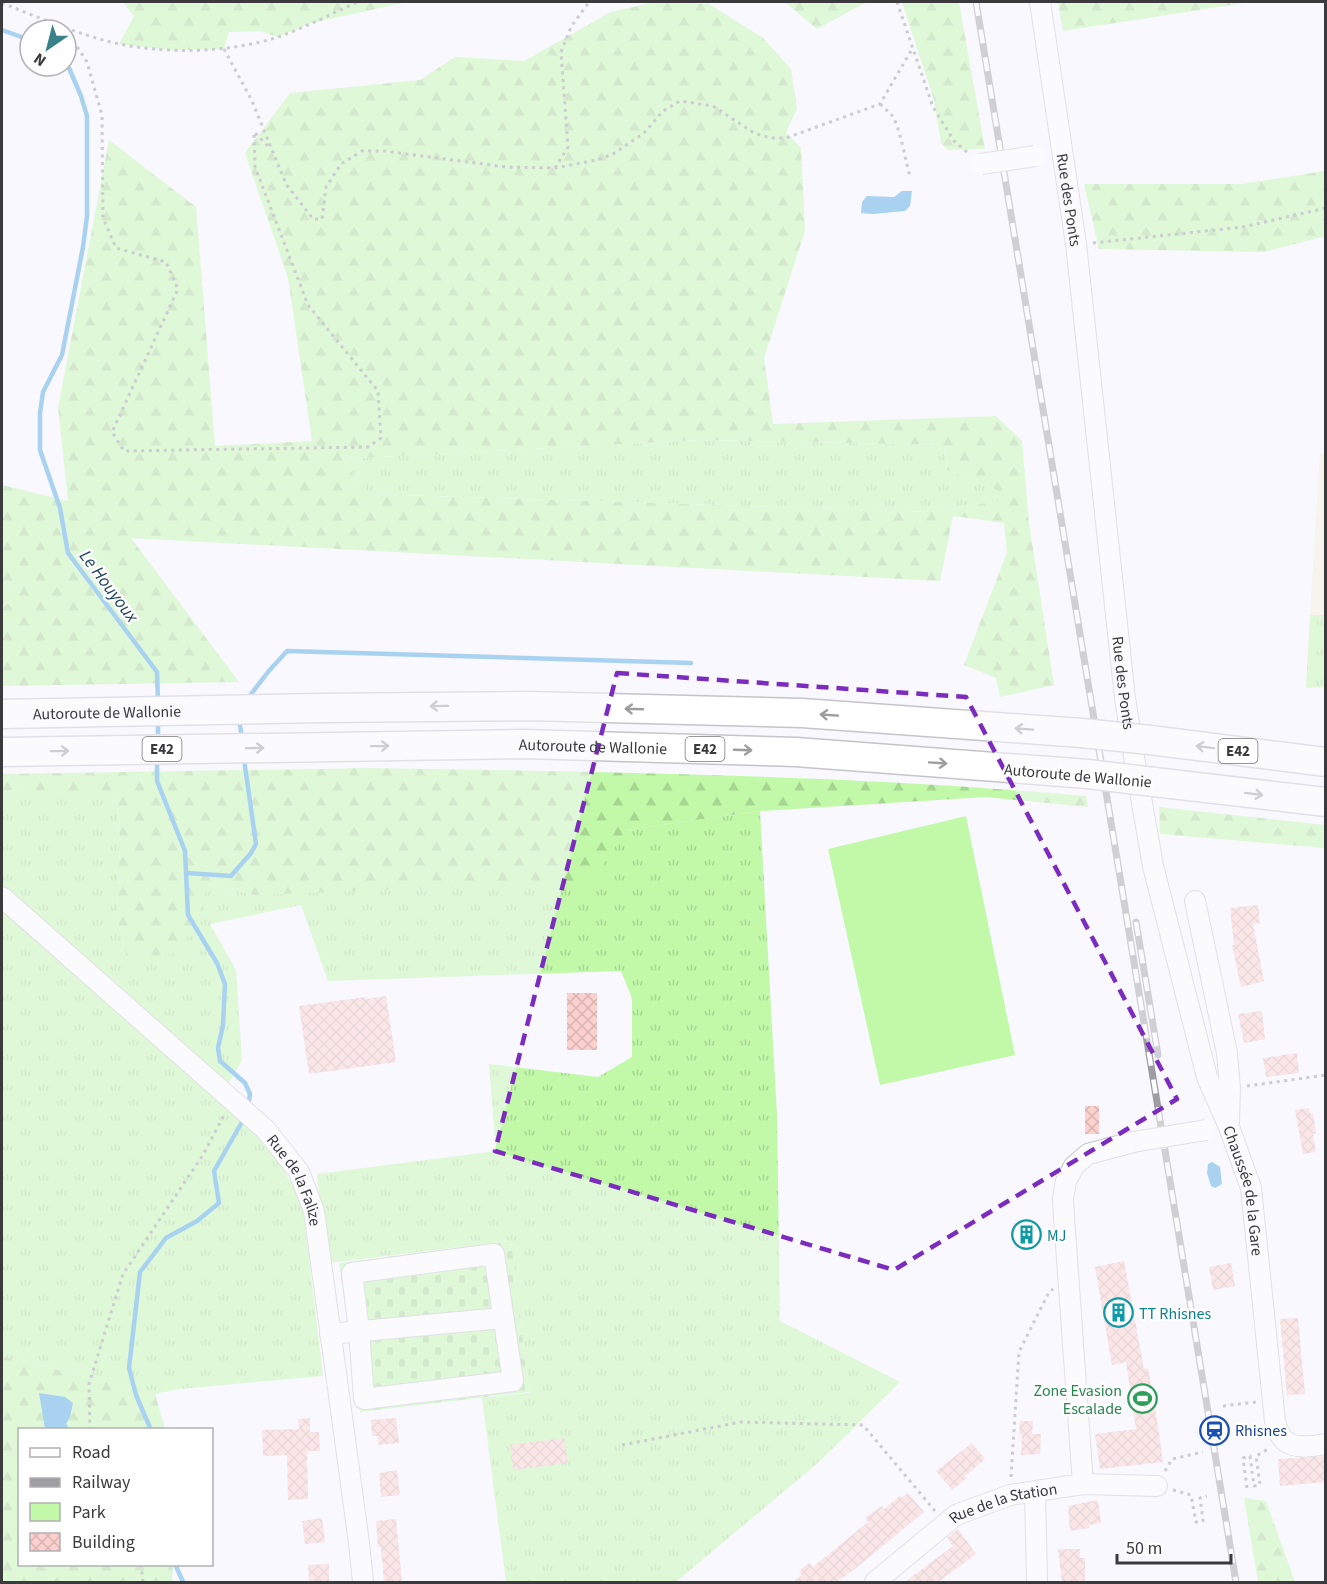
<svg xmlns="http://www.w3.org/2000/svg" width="1327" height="1584" viewBox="0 0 1327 1584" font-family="'Source Sans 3',sans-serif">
  <defs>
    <pattern id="grass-tufts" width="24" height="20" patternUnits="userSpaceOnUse" patternTransform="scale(1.5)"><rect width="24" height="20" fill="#c1f9a9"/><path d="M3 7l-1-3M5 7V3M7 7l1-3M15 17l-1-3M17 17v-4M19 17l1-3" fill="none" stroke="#a7d692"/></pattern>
    <pattern id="forest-firs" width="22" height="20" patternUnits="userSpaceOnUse" patternTransform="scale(1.5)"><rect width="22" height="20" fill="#c1f9a9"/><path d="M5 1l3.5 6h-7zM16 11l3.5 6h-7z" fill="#a7d692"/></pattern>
    <pattern id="cemetery-stones" width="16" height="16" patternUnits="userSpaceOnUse" patternTransform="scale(1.5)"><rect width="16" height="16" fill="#c1f9a9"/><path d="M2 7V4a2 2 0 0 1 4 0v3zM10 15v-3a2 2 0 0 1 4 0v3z" fill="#a7d692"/></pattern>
    <pattern id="building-cross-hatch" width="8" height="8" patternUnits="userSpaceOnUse" patternTransform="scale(1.5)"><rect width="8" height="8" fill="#fcd0cd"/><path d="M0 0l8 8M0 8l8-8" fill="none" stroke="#d9b4b1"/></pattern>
  </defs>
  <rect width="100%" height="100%" fill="#f8f8fe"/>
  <polygon fill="#f7eed9" points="1320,453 1325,453 1325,615 1310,615"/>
  <g fill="url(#grass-tufts)">
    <polygon points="699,440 944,445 946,469 997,490 998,501 935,512 368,494 342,459"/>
    <polygon points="2,577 21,590 15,604 2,605"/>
    <polygon points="1310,615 1325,615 1325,687 1306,688"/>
    <polygon points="2,790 116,794 120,842 117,919 127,959 203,910 206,883 253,895 626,830 760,811 777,1115 780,1321 900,1382 819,1462 676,1582 506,1582 482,1398 529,1393 511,1241 327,1263 317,1174 496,1151 489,1064 598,1077 632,1057 632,998 621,971 328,981 301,905 210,924 236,970 242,1060 227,1086 2,887"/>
    <polygon points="2,906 226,1101 272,1153 302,1199 323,1376 180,1389 155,1394 2,1356"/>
  </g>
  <g fill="url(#forest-firs)" fill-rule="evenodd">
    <polygon points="123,2 408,2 311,23 278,37 260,31 229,32 224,49 171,50 119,44 134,16"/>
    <path d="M 655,2 L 709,4 L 763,38 L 791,69 L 797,109 L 786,132 L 801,148 L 805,231 L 764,358 L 773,424 L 996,416 L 1022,441 L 1029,523 L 1054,685 L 1000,697 L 996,678 L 964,665 L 1007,552 L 1004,523 L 953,516 L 940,581 L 131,538 L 239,682 L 2,686 L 2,605 L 15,603 L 21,590 L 2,577 L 2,485 L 68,501 L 58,408 L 109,140 L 196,207 L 215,446 L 312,441 L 288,278 L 245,153 L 290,93 L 420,80 L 455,57 L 524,61 L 611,12 ZM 699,440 L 944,445 L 946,469 L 997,490 L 998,501 L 934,512 L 368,494 L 342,459 Z"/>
    <polygon points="785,2 867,2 817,29"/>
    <polygon points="902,2 959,2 985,149 948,150 941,143 934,100"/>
    <polygon points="1058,2 1251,2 1063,31"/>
    <polygon points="1325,171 1325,236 1264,252 1099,249 1084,184 1241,184"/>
    <path d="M 371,768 C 609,772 848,775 1086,796 L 1088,807 L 986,797 L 760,811 L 626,830 L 592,882 L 253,895 L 207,883 L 203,910 L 178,953 L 127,959 L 117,919 L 120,842 L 116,795 L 2,790 L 2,774 Z"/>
    <polygon points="1159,807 1325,825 1325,848 1160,834"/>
    <polygon points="2,1356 155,1394 165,1429 20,1430 20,1564 173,1565 172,1582 2,1582"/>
    <polygon points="1244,1498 1266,1501 1295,1582 1258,1582"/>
  </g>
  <polygon fill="url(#cemetery-stones)" points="511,1241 529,1392 360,1412 339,1263"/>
  <polygon fill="#c1f9a9" points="966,816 1015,1055 880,1085 828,849"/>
  <g fill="#49a4e3">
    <polygon points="902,191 912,191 910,206 905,211 873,214 861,213 862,202 867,196 894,197"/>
    <polygon points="1212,1162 1220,1167 1222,1184 1215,1188 1211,1186 1207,1173 1208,1164"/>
    <polygon points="39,1393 65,1397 73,1403 70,1417 66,1424 70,1429 45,1429"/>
  </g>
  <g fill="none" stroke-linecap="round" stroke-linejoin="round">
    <g stroke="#49a4e3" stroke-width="4.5">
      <polyline points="2,30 30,40"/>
      <polyline points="66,66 69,68 81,96 87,116 87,216 83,247 62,355 43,392 40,413 40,450 60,508 68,553 157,672 158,703"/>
      <polyline points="248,698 268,672 287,651 691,663"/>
      <polyline points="158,720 158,739"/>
      <polyline points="241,720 240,725 242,739"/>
      <polyline points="157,759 157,781 185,851 188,915 217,963 225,984 223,1025 218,1048 220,1061 245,1083 250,1094 249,1101"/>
      <polyline points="187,873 231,876 251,853 256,844 244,759"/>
      <polyline points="151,1430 136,1395 129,1368 140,1272 166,1238 197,1221 219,1203 214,1171 242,1122"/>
      <polyline points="175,1564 183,1582"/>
    </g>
  </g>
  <g fill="url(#building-cross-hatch)">
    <polygon points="1258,905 1260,923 1253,924 1264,981 1241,987 1232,945 1234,945 1230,908"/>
    <rect x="567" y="993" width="30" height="57"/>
    <polygon points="386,996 396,1062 309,1074 299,1006 365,997 366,999"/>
    <polygon points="1262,1011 1265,1039 1244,1043 1238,1014"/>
    <polygon points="1297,1053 1299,1073 1266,1077 1263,1058"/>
    <rect x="1085" y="1106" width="14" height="28"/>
    <polygon points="1309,1108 1310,1114 1313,1113 1316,1133 1313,1134 1316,1152 1303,1154 1295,1110"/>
    <polygon points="1036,1222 1037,1247 1015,1248 1014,1223"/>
    <polygon points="1124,1261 1144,1369 1148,1368 1158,1426 1163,1462 1100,1469 1095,1434 1136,1429 1126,1362 1112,1365 1095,1267"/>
    <polygon points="1231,1263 1235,1286 1213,1290 1209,1267"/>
    <polygon points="1298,1318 1305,1394 1287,1395 1280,1319"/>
    <polygon points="310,1418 310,1432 319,1432 320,1451 307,1451 308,1499 288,1500 287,1455 263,1456 262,1430 299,1429 298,1419"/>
    <polygon points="396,1418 399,1443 378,1445 378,1436 372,1436 371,1420"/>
    <polygon points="1020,1421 1033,1421 1032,1434 1025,1434 1041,1434 1040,1454 1021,1455 1022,1435 1019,1435"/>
    <polygon points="564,1438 568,1463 513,1470 510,1445"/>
    <polygon points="972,1443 985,1459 965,1476 967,1478 952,1490 936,1471"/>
    <polygon points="1326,1456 1326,1482 1280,1486 1278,1459"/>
    <polygon points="397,1470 400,1495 381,1497 379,1473"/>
    <polygon points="908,1493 924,1512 856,1568 837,1582 793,1582 802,1575 799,1571 809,1563 813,1567 868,1522 865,1518 882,1506 884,1509 900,1496 902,1498"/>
    <polygon points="1098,1500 1101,1523 1089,1525 1089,1528 1070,1531 1068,1506"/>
    <polygon points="322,1518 325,1542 305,1544 302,1521"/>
    <polygon points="396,1519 402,1582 384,1582 381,1547 378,1547 376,1521"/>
    <polygon points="958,1529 976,1554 938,1582 905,1582 953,1546 947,1538"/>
    <polygon points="1058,1549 1080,1549 1080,1558 1085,1558 1085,1582 1062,1582"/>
    <polygon points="329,1564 329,1582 309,1582 308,1565"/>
  </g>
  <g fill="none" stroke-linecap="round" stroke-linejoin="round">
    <defs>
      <g id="minor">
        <path id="s1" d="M 1040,2 L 1076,244 L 1125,698 L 1135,763 L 1153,866 L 1207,1077 L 1229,1127 L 1251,1188 L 1275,1421 C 1281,1451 1301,1448 1326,1444"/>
        <path id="s2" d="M 2,897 L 266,1130 L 299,1172 L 314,1211 L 359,1543 L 363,1582"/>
        <polyline points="1195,901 1227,1053 1230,1088 1229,1121"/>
        <polygon points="494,1254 513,1381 364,1399 359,1331 352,1273"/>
        <polyline points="330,1334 502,1318"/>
        <polyline points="1083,1484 1064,1217 1063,1199 1066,1181 1074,1166 1088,1154 1133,1142"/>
        <polyline points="1035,1492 1037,1582"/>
        <path id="s3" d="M 875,1582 L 956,1515 L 1010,1495 L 1083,1484 L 1157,1486"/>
      </g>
      <g id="highway">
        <path id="s4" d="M 2,714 L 321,708 L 529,706 L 802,713 L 1082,733"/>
        <polyline points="1150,740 1326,762"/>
        <path id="s5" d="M 2,752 L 524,744 L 796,752 L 1088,774"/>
        <polyline points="1154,782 1326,802"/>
      </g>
    </defs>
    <use href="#minor" stroke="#c4c4ca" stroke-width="22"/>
    <use href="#highway" stroke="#c4c4ca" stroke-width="31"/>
    <g stroke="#97979c" stroke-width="3" stroke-dasharray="3 4.5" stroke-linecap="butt">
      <polyline points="897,2 933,107 954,141 968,153"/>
      <path d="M 2,3 C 40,18 79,35 119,44 C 169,54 228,53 278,37 C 305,28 332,13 358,2"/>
      <polyline points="65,28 87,62 102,115 103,218 116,248 166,262 178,289 112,432 124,451 368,447 381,438 378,391 308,305 255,167 254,132 271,149"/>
      <polyline points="224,49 252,101 286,184 313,219 322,219 326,187 341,164 362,151 384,151 506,167 555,168 597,160 613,154 644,133 663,111 680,101 713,106 754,133 771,138 786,138 880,104 912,49"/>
      <path d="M 880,104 C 884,108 888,111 891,114 C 900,125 905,160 910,176"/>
      <polyline points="555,168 568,147 561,52 571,27 589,2"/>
      <polyline points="1093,243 1243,227 1326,208"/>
      <polyline points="1247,1086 1326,1075"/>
      <polyline points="1223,1406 1256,1402"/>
      <polyline points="90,1430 89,1384 123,1274 203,1155 224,1115"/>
      <polyline points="622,1445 741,1422 863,1425 935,1511"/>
      <polyline points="1165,1471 1172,1459 1203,1452"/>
      <polyline points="1011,1477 1019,1352 1049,1292 1053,1289"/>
      <polyline points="1247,1488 1243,1458 1250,1456 1254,1486 1260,1485 1256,1456 1270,1448"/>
      <polyline points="1173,1490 1191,1495 1196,1522 1203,1521 1200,1498 1207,1496"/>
      <polyline points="141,1564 143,1582"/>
    </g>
    <use href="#minor" stroke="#fff" stroke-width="20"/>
    <use href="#highway" stroke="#fff" stroke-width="28"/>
    <defs>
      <g id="rail">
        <polyline points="976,2 1236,1582"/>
        <polyline points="1136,922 1158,1055"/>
      </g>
    </defs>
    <use href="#rail" stroke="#9d9da2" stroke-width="7"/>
    <use href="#rail" stroke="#fff" stroke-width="4.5" stroke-dasharray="14" stroke-linecap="butt"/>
    <defs>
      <g id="minor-bridge">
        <polyline points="981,164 1035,156"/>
        <polyline points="1133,1142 1206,1130"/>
      </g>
      <g id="highway-bridge">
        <polyline points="1082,733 1150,740"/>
        <polyline points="1088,774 1154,782"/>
      </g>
    </defs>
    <use href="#minor-bridge" stroke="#c4c4ca" stroke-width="22" stroke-linecap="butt"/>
    <use href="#highway-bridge" stroke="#c4c4ca" stroke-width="31" stroke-linecap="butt"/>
    <use href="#minor-bridge" stroke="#fff" stroke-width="20"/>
    <use href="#highway-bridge" stroke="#fff" stroke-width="28"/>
  </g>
  <defs><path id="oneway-shaft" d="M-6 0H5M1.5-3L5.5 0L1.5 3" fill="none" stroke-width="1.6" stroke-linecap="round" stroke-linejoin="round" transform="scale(1.5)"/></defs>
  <g stroke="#9d9d9e">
    <use href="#oneway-shaft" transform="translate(439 706) rotate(179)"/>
    <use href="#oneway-shaft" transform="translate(634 709) rotate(-178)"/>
    <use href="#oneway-shaft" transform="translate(829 715) rotate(-176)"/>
    <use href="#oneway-shaft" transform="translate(1024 729) rotate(-176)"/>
    <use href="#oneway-shaft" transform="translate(380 746) rotate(-1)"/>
    <use href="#oneway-shaft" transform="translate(1205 747) rotate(-173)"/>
    <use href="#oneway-shaft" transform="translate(255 748) rotate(-1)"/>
    <use href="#oneway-shaft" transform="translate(743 750) rotate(2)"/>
    <use href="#oneway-shaft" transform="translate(60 751) rotate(-1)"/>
    <use href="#oneway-shaft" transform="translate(938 763) rotate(4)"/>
    <use href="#oneway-shaft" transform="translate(1254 794) rotate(7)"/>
  </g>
  <path d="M0 0H1327V1584H0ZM 617,673 L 966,697 L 1177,1099 L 894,1270 L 495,1151 Z" fill="#f8f8fe" fill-opacity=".55" fill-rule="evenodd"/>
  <path fill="none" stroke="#7b2cbf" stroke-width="4.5" stroke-dasharray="12 8" stroke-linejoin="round" d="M 617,673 L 966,697 L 1177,1099 L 894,1270 L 495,1151 Z"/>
  <defs>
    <symbol id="building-ring" viewBox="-11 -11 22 22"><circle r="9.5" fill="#fff" stroke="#0f9aa8" stroke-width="1.5"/><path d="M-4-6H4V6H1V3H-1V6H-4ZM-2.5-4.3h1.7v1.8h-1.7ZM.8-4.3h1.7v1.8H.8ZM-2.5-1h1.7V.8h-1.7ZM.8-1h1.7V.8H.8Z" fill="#0f9aa8"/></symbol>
    <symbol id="stadium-ring" viewBox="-11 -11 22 22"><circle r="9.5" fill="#fff" stroke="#2e9e5b" stroke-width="1.5"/><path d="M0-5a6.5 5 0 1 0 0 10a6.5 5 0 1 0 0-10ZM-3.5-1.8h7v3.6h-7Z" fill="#2e9e5b"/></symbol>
    <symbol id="station-ring" viewBox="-11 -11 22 22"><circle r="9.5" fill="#fff" stroke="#1a4fb4" stroke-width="1.5"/><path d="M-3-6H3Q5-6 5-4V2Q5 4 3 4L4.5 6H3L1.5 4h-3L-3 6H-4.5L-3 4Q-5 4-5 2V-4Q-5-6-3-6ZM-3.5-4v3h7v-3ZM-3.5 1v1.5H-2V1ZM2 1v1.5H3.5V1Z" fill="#1a4fb4"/></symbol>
  </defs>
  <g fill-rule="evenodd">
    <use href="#building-ring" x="1010" y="1218" width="33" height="33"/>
    <use href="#building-ring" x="1102" y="1296" width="33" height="33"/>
    <use href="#stadium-ring" x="1126" y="1382" width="33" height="33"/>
    <use href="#station-ring" x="1198" y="1414" width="33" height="33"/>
  </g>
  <g text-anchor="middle" stroke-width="5" stroke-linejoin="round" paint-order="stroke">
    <g fill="#fff" stroke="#767678" stroke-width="1.5">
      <rect x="142.5" y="737" width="39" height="24" rx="4.5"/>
      <rect x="685.5" y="737" width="39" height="24" rx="4.5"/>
      <rect x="1218.5" y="739" width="39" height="24" rx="4.5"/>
    </g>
    <g font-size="15" font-weight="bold" fill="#3b3b3e">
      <text x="162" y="754">E42</text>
      <text x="705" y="754">E42</text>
      <text x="1238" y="756">E42</text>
    </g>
    <g font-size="16" fill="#3b3b3e" stroke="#fff">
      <text dy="6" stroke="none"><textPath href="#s1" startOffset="200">Rue des Ponts</textPath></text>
      <text dy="6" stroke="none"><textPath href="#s1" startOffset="686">Rue des Ponts</textPath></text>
      <text dy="6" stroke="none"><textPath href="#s4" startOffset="105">Autoroute de Wallonie</textPath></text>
      <text dy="6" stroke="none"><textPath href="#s5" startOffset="591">Autoroute de Wallonie</textPath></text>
      <text transform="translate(1078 775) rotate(5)" y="6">Autoroute de Wallonie</text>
      <text dy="6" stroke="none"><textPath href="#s2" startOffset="411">Rue de la Falize</textPath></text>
      <text dy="6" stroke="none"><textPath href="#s1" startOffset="1210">Chaussée de la Gare</textPath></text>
      <text dy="6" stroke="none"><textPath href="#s3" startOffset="154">Rue de la Station</textPath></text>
    </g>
    <g font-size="16" fill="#0d838f" stroke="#fff" text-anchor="start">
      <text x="1047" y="1241">MJ</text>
      <text x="1139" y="1319">TT Rhisnes</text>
    </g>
    <g font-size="16" fill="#27864d" stroke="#fff" text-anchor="end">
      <text x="1122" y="1396">Zone Evasion<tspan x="1122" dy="18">Escalade</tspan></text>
    </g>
    <g font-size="16" fill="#164399" stroke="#fff" text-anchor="start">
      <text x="1235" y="1436">Rhisnes</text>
    </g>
    <g font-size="18" font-style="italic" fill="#1e435d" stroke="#fff">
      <text transform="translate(109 586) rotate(53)" y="6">Le Houyoux</text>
    </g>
  </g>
  <rect width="1327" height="1584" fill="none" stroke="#3b3b3e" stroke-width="6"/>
  <rect x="18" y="1428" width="195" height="138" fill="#ffffff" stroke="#b1b1b2" stroke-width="1.5"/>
  <rect x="30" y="1448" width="30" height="9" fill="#ffffff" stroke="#b1b1b2" stroke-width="1.5"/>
  <text x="72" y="1458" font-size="18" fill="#3b3b3e">Road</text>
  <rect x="30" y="1478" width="30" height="9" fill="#9d9da2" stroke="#b1b1b2" stroke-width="1.5"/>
  <text x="72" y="1488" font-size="18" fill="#3b3b3e">Railway</text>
  <rect x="30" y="1503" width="30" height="18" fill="#c1f9a9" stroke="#b1b1b2" stroke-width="1.5"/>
  <text x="72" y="1518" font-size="18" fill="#3b3b3e">Park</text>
  <rect x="30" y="1533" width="30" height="18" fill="url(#building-cross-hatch)" stroke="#b1b1b2" stroke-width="1.5"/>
  <text x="72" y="1548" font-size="18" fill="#3b3b3e">Building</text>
  <g transform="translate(48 48) rotate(215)"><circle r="28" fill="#ffffff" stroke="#b1b1b2" stroke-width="1.5"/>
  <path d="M0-4.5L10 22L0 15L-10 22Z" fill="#398188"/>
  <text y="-9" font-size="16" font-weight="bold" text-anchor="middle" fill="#3b3b3e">N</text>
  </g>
  <path d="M1117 1554v9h114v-9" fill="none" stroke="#3b3b3e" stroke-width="3"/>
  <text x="1126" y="1554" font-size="18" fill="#3b3b3e" stroke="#ffffff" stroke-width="4.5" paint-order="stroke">50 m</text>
</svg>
